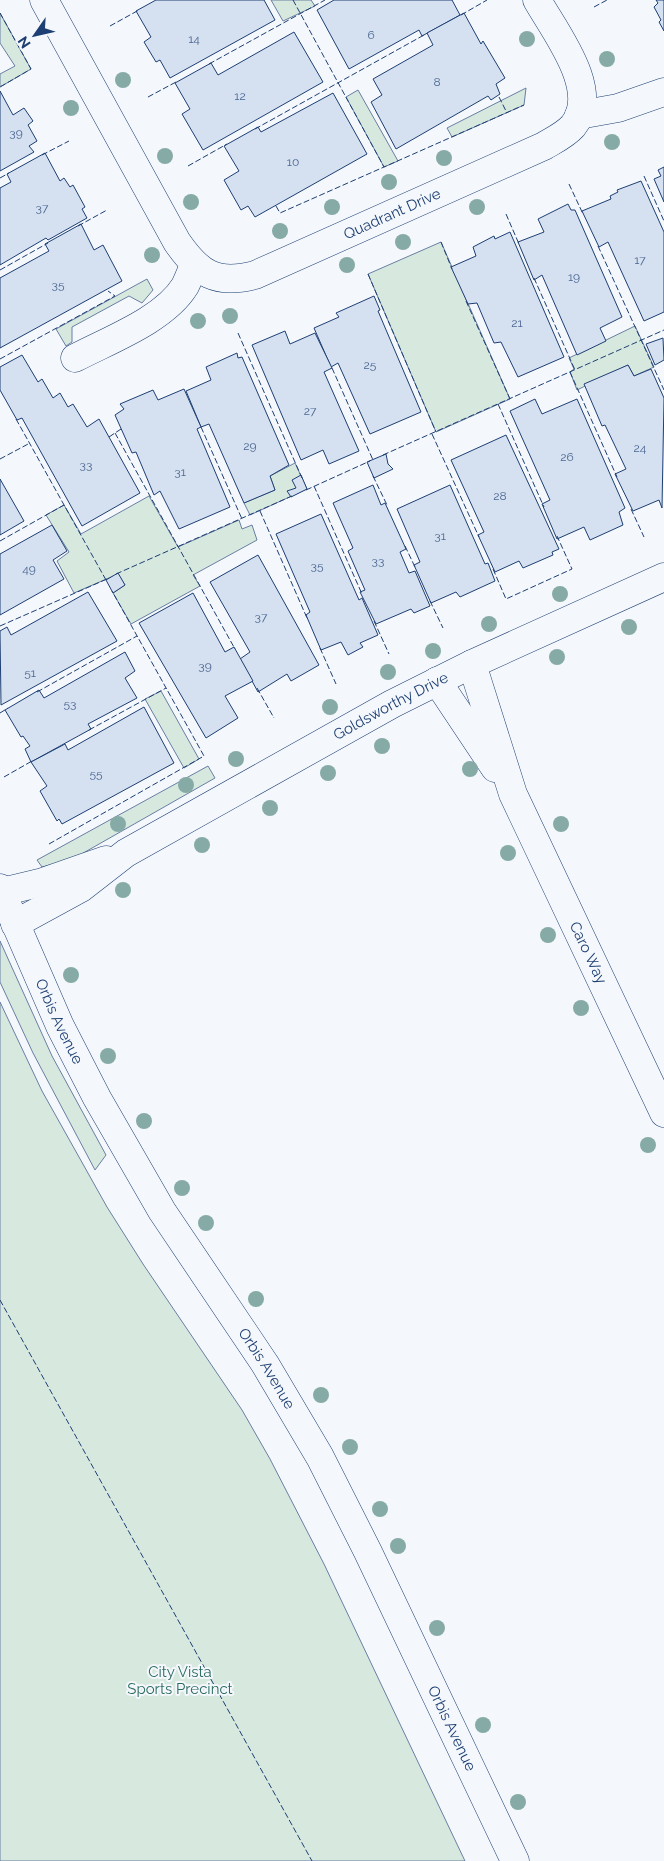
<svg xmlns="http://www.w3.org/2000/svg" width="664" height="1861" viewBox="0 0 664 1861" font-family="Raleway,sans-serif">
  <rect width="100%" height="100%" fill="#f4f7fb"/>
  <g fill="#d7e8df" stroke="#687fa3">
    <polygon points="271,0 311,0 315,6 283,21"/>
    <polygon points="0,13 31,69 0,87 0,74 15,66 0,43"/>
    <polygon points="526,88 524,105 452,137 447,128"/>
    <polygon points="358,90 398,161 384,167 346,97"/>
    <polygon points="441,242 510,399 436,432 368,274"/>
    <polygon points="147,279 153,290 142,303 129,296 72,327 72,342 66,346 56,329"/>
    <polygon points="635,326 654,367 634,376 628,365 577,390 570,372 574,369 569,358"/>
    <polygon points="295,463 307,489 250,515 244,503 275,490 270,476"/>
    <polygon points="149,496 178,547 239,520 242,529 252,525 257,540 193,575 200,586 131,624 113,593 125,585 118,574 74,593 57,561 69,552 46,515 64,505 81,534"/>
    <polygon points="161,691 199,759 184,768 145,699"/>
    <polygon points="208,766 215,778 71,860 42,867 37,860"/>
    <polygon points="0,941 52,1056 106,1155 95,1170 33,1053 0,982"/>
    <polygon points="0,1002 42,1091 107,1207 143,1264 242,1410 270,1459 324,1564 465,1861 0,1861"/>
  </g>
  <g fill="#d5e0f0" stroke="#1d3f73">
    <polygon points="156,0 264,0 275,20 170,78 160,60 156,62 144,42 151,37 136,11"/>
    <polygon points="334,0 452,0 460,15 422,36 419,30 349,69 317,10"/>
    <polygon points="656,0 664,0 664,31 659,22 661,20 654,7 658,3"/>
    <polygon points="464,13 481,44 483,41 505,78 496,84 500,94 491,100 488,96 396,149 371,102 382,95 373,79 433,45 427,33"/>
    <polygon points="294,32 323,82 203,150 182,114 190,109 175,83 211,63 218,75"/>
    <polygon points="0,91 13,115 24,108 33,121 28,125 37,141 29,146 34,152 0,171"/>
    <polygon points="333,93 367,154 255,217 248,206 241,210 224,180 239,171 224,146 258,127 261,132"/>
    <polygon points="45,153 60,181 64,178 70,187 73,185 85,207 82,209 87,218 48,240 46,238 0,265 0,188 11,182 7,174"/>
    <polygon points="664,167 664,202 654,179 661,176 658,170"/>
    <polygon points="641,181 664,232 664,312 644,321 608,242 599,247 582,211 611,199 610,196 618,192 617,190"/>
    <polygon points="568,204 571,210 575,210 622,317 600,328 606,341 577,355 542,275 534,280 518,242 544,232 538,219"/>
    <polygon points="81,224 94,250 103,245 122,281 0,348 0,278 49,251 45,244"/>
    <polygon points="510,232 564,357 518,377 501,342 494,343 477,303 468,304 451,267 476,256 473,247 494,236 495,239"/>
    <polygon points="374,296 380,310 378,311 421,412 370,434 338,363 331,367 314,328 339,317 336,313"/>
    <polygon points="285,331 290,344 315,333 332,368 324,372 359,451 329,464 323,450 301,460 252,345"/>
    <polygon points="663,338 664,360 655,365 646,344"/>
    <polygon points="237,353 238,358 242,357 289,465 270,476 275,490 244,503 209,424 201,427 186,391 211,380 206,367"/>
    <polygon points="22,355 38,382 42,379 53,398 60,393 68,407 73,404 87,427 99,419 140,493 82,526 22,418 17,420 0,390 0,367"/>
    <polygon points="628,365 634,376 651,369 664,398 662,508 659,500 633,511 615,474 626,469 605,425 602,426 584,384"/>
    <polygon points="184,389 201,427 197,429 230,507 179,529 160,491 154,495 136,452 132,453 115,415 124,409 120,404 153,390 158,400"/>
    <polygon points="535,399 542,414 577,399 625,508 619,512 623,525 590,540 584,527 557,539 542,504 550,500 510,411"/>
    <polygon points="506,435 559,549 552,552 553,555 523,568 519,561 495,572 478,535 484,532 451,460"/>
    <polygon points="386,454 388,464 393,469 374,478 367,462"/>
    <polygon points="301,475 307,489 291,497 287,491 296,488 292,480"/>
    <polygon points="0,479 24,521 0,535"/>
    <polygon points="373,485 381,505 385,503 406,549 400,552 409,573 415,571 430,606 414,613 411,609 376,624 360,592 365,590 348,551 353,548 333,503"/>
    <polygon points="450,485 485,564 488,563 495,581 460,597 456,592 431,603 414,565 420,562 397,509"/>
    <polygon points="321,514 359,600 362,598 378,635 360,643 363,647 348,655 341,642 321,650 306,615 310,612 276,534"/>
    <polygon points="52,525 67,551 53,560 64,579 0,615 0,554"/>
    <polygon points="258,555 319,665 291,681 287,674 258,692 240,659 250,652 210,582"/>
    <polygon points="118,573 125,585 113,593 106,580"/>
    <polygon points="88,592 117,641 1,705 0,631 7,627 11,635"/>
    <polygon points="193,593 225,652 234,647 253,681 225,696 238,718 206,738 139,623"/>
    <polygon points="125,652 135,671 125,678 137,698 88,724 91,729 31,762 25,749 30,746 23,736 21,737 5,710 39,690 44,698"/>
    <polygon points="144,707 174,763 62,824 59,819 57,821 40,791 47,786 31,762 65,744 68,750"/>
  </g>
  <g fill="none" stroke-linecap="round" stroke-linejoin="round">
    <defs>
      <g id="minor">
        <path id="s1" d="M 44,0 L 177,242 C 199,274 216,285 255,275 L 544,146 C 554,140 565,135 573,126 C 602,91 555,32 537,0"/>
        <polyline points="579,115 618,108 664,92"/>
        <path d="M 75,358 C 109,340 164,320 185,286 C 188,280 191,272 194,265"/>
        <path id="s2" d="M 472,664 L 513,794 L 664,1113"/>
        <polyline points="437,681 495,768"/>
        <path id="s3" d="M 0,888 L 60,1026 L 97,1098 L 162,1211 L 265,1364 L 320,1457 L 368,1552 L 515,1861"/>
        <polyline points="2,892 43,882 106,860"/>
        <path id="s4" d="M 15,924 L 81,888 L 126,853 L 392,704 L 472,664 L 664,577"/>
      </g>
    </defs>
    <use href="#minor" stroke="#1d3f73" stroke-width="29"/>
    <use href="#minor" stroke="#f4f7fb" stroke-width="28"/>
    <g stroke="#1d3f73" stroke-width="1" stroke-dasharray="6 2.5" stroke-linecap="butt">
      <polyline points="293,0 384,167 524,105"/>
      <polyline points="594,7 607,0"/>
      <polyline points="0,13 31,69 0,87"/>
      <polyline points="461,15 487,0"/>
      <polyline points="110,26 139,10"/>
      <polyline points="209,64 325,0"/>
      <polyline points="148,97 176,82"/>
      <polyline points="499,97 507,113"/>
      <polyline points="255,129 424,35"/>
      <polyline points="42,155 69,141"/>
      <polyline points="188,166 227,144"/>
      <polyline points="644,176 664,221"/>
      <polyline points="0,178 9,173"/>
      <polyline points="569,184 583,214"/>
      <polyline points="276,206 280,213 384,167"/>
      <polyline points="506,214 519,244"/>
      <polyline points="78,226 107,210"/>
      <polyline points="441,242 452,269"/>
      <polyline points="598,246 664,390"/>
      <polyline points="0,270 48,243"/>
      <polyline points="368,274 436,432"/>
      <polyline points="534,278 575,370"/>
      <polyline points="466,301 510,399"/>
      <polyline points="238,333 302,478"/>
      <polyline points="0,359 115,296 108,291"/>
      <polyline points="332,368 373,460"/>
      <polyline points="570,372 617,477"/>
      <polyline points="498,404 544,507"/>
      <polyline points="16,419 106,580"/>
      <polyline points="201,427 242,519"/>
      <polyline points="115,433 235,649"/>
      <polyline points="432,434 479,537"/>
      <polyline points="109,437 121,429"/>
      <polyline points="383,455 664,330"/>
      <polyline points="0,459 30,443"/>
      <polyline points="373,476 387,505"/>
      <polyline points="314,486 362,594"/>
      <polyline points="306,490 370,461"/>
      <polyline points="631,509 644,537"/>
      <polyline points="260,511 307,618"/>
      <polyline points="0,541 64,505"/>
      <polyline points="405,546 415,567"/>
      <polyline points="493,569 506,599 572,569 557,536"/>
      <polyline points="116,574 292,496"/>
      <polyline points="430,601 443,628"/>
      <polyline points="374,621 389,654"/>
      <polyline points="0,626 107,579"/>
      <polyline points="320,648 336,684"/>
      <polyline points="257,688 274,718"/>
      <polyline points="37,692 137,636"/>
      <polyline points="0,713 8,708"/>
      <polyline points="89,730 166,688"/>
      <polyline points="4,777 32,761"/>
      <polyline points="49,844 204,756 112,591"/>
      <polyline points="0,1300 312,1861"/>
    </g>
  </g>
  <g fill="#86aba6">
    <circle cx="527" cy="39" r="8"/>
    <circle cx="607" cy="59" r="8"/>
    <circle cx="123" cy="80" r="8"/>
    <circle cx="71" cy="108" r="8"/>
    <circle cx="612" cy="142" r="8"/>
    <circle cx="165" cy="156" r="8"/>
    <circle cx="444" cy="158" r="8"/>
    <circle cx="389" cy="182" r="8"/>
    <circle cx="191" cy="202" r="8"/>
    <circle cx="332" cy="207" r="8"/>
    <circle cx="477" cy="207" r="8"/>
    <circle cx="280" cy="231" r="8"/>
    <circle cx="403" cy="242" r="8"/>
    <circle cx="152" cy="255" r="8"/>
    <circle cx="347" cy="265" r="8"/>
    <circle cx="230" cy="316" r="8"/>
    <circle cx="198" cy="321" r="8"/>
    <circle cx="560" cy="594" r="8"/>
    <circle cx="489" cy="624" r="8"/>
    <circle cx="629" cy="627" r="8"/>
    <circle cx="433" cy="651" r="8"/>
    <circle cx="557" cy="657" r="8"/>
    <circle cx="388" cy="672" r="8"/>
    <circle cx="330" cy="707" r="8"/>
    <circle cx="382" cy="746" r="8"/>
    <circle cx="236" cy="759" r="8"/>
    <circle cx="470" cy="769" r="8"/>
    <circle cx="328" cy="773" r="8"/>
    <circle cx="186" cy="785" r="8"/>
    <circle cx="270" cy="808" r="8"/>
    <circle cx="118" cy="824" r="8"/>
    <circle cx="561" cy="824" r="8"/>
    <circle cx="202" cy="845" r="8"/>
    <circle cx="508" cy="853" r="8"/>
    <circle cx="123" cy="890" r="8"/>
    <circle cx="548" cy="935" r="8"/>
    <circle cx="71" cy="975" r="8"/>
    <circle cx="581" cy="1008" r="8"/>
    <circle cx="108" cy="1056" r="8"/>
    <circle cx="144" cy="1121" r="8"/>
    <circle cx="648" cy="1145" r="8"/>
    <circle cx="182" cy="1188" r="8"/>
    <circle cx="206" cy="1223" r="8"/>
    <circle cx="256" cy="1299" r="8"/>
    <circle cx="321" cy="1395" r="8"/>
    <circle cx="350" cy="1447" r="8"/>
    <circle cx="380" cy="1509" r="8"/>
    <circle cx="398" cy="1546" r="8"/>
    <circle cx="437" cy="1628" r="8"/>
    <circle cx="483" cy="1725" r="8"/>
    <circle cx="518" cy="1802" r="8"/>
  </g>
  <g text-anchor="middle" stroke-width="4" stroke-linejoin="round" paint-order="stroke">
    <g font-size="12" fill="#4b6792">
      <text x="371" y="39">6</text>
      <text x="194" y="43">14</text>
      <text x="437" y="86">8</text>
      <text x="240" y="100">12</text>
      <text x="16" y="137">39</text>
      <text x="293" y="166">10</text>
      <text x="42" y="212">37</text>
      <text x="640" y="264">17</text>
      <text x="574" y="281">19</text>
      <text x="58" y="289">35</text>
      <text x="517" y="327">21</text>
      <text x="370" y="369">25</text>
      <text x="310" y="415">27</text>
      <text x="250" y="450">29</text>
      <text x="640" y="452">24</text>
      <text x="567" y="461">26</text>
      <text x="86" y="469">33</text>
      <text x="180" y="476">31</text>
      <text x="500" y="500">28</text>
      <text x="440" y="540">31</text>
      <text x="378" y="565">33</text>
      <text x="317" y="570">35</text>
      <text x="29" y="573">49</text>
      <text x="261" y="621">37</text>
      <text x="205" y="670">39</text>
      <text x="30" y="677">51</text>
      <text x="70" y="708">53</text>
      <text x="96" y="778">55</text>
    </g>
    <g font-size="15" fill="#1d3f73" stroke="#f4f7fb">
      <text dy="5" stroke="none"><textPath href="#s1" startOffset="519">Quadrant Drive</textPath></text>
      <text dy="5" stroke="none"><textPath href="#s4" startOffset="435">Goldsworthy Drive</textPath></text>
      <text dy="5" stroke="none"><textPath href="#s2" startOffset="312">Caro Way</textPath></text>
      <text dy="5" stroke="none"><textPath href="#s3" startOffset="146">Orbis Avenue</textPath></text>
      <text dy="5" stroke="none"><textPath href="#s3" startOffset="551">Orbis Avenue</textPath></text>
      <text dy="5" stroke="none"><textPath href="#s3" startOffset="956">Orbis Avenue</textPath></text>
    </g>
    <g font-size="15" fill="#2c6c60" stroke="#f4f7fb">
      <text x="180" y="1677">City Vista<tspan x="180" dy="17">Sports Precinct</tspan></text>
    </g>
  </g>
  <g transform="translate(35 35) rotate(236)" stroke="#f4f7fb" stroke-width="4" paint-order="stroke">
  <path d="M0-4L9 19L0 12L-9 19Z" fill="#1d3f73"/>
  <text y="-8" font-size="14" font-weight="bold" text-anchor="middle" fill="#1d3f73">N</text>
  </g>
</svg>
